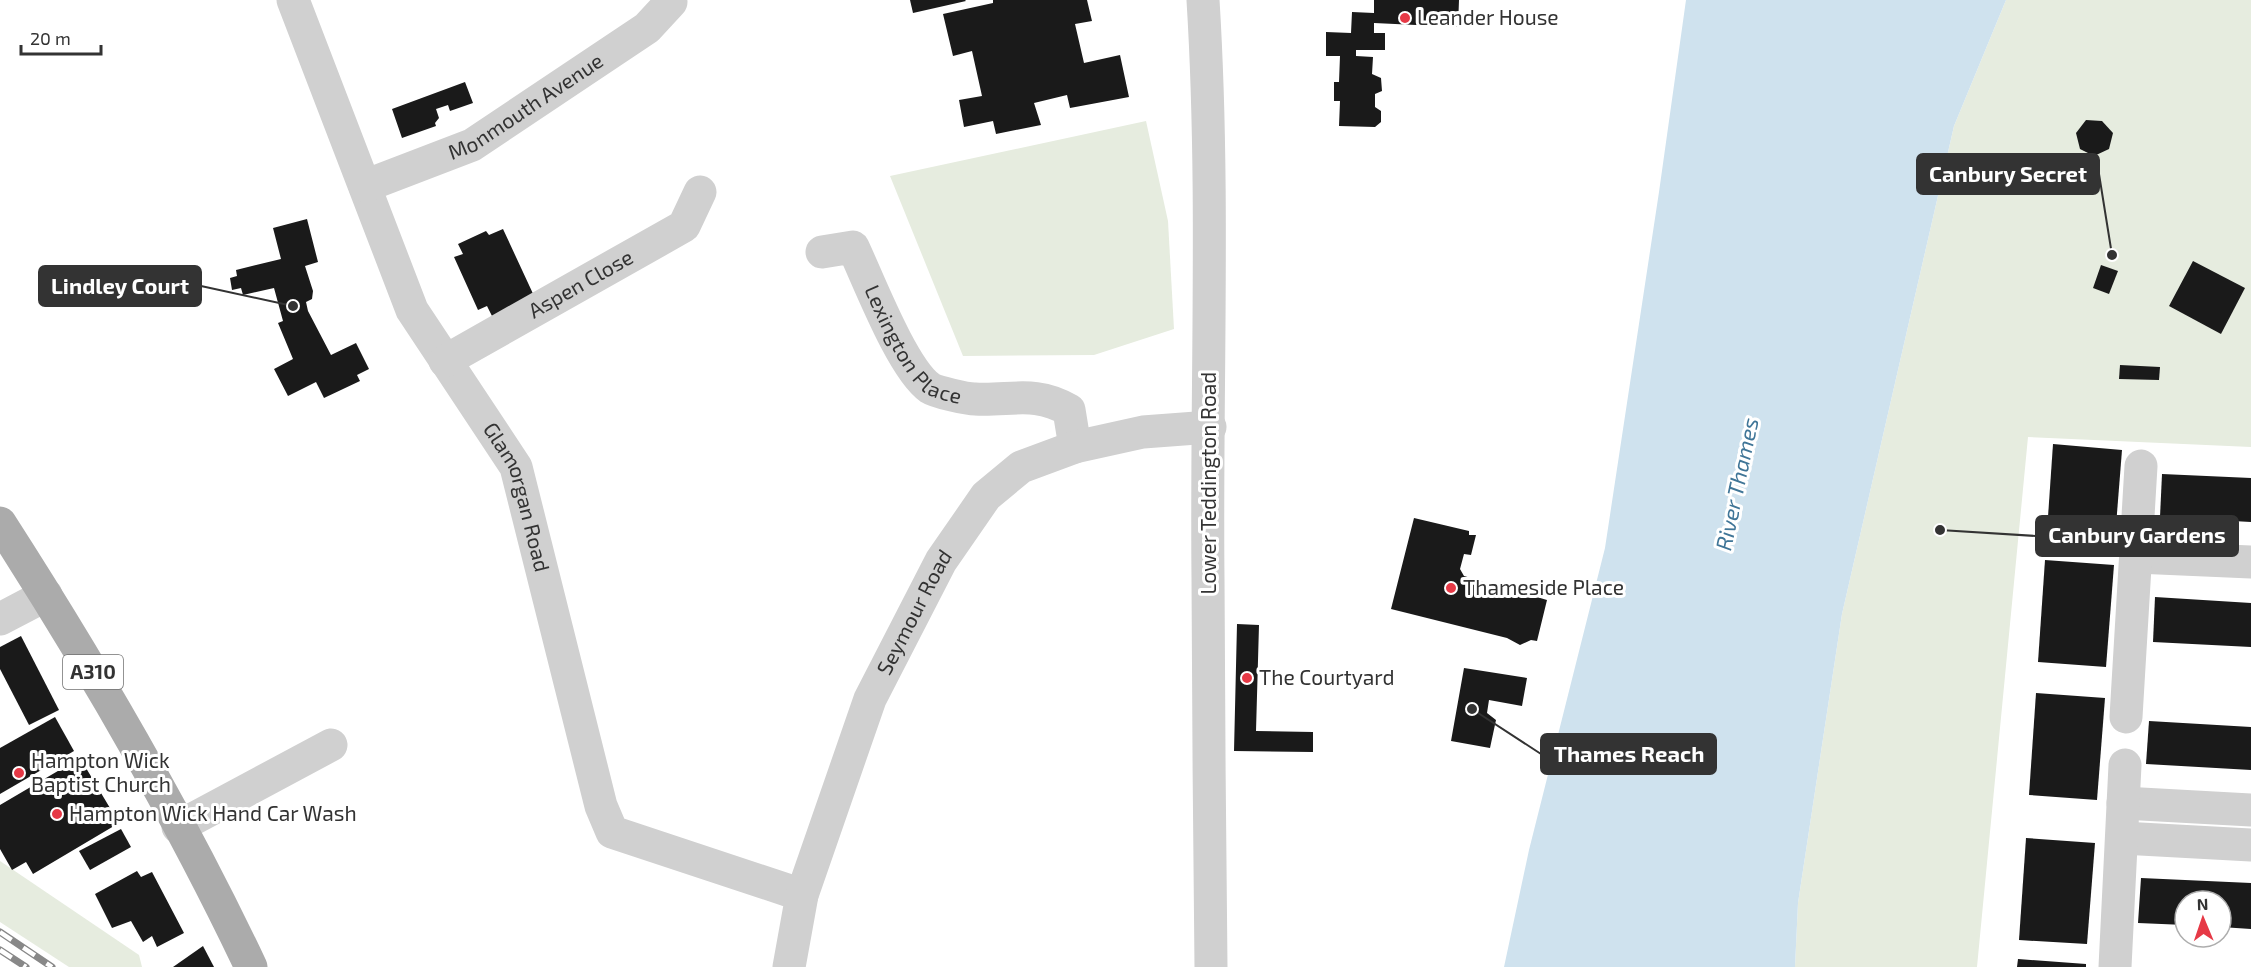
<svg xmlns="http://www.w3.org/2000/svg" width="2251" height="967" viewBox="0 0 2251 967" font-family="'Exo 2',sans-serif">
  <rect width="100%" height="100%" fill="#fff"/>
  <g fill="#e6ecdf">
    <polygon points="2006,0 2251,0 2251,447 2028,437 1977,967 1795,967 1798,903 1842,614 1954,126"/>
    <polygon points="1146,121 1168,221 1174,329 1094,355 963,356 890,176"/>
    <polygon points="0,861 139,955 142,967 69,967 0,922"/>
  </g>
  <polygon fill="#cfe2ee" points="1686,0 2006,0 1954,126 1842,614 1798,903 1795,967 1504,967 1529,850 1605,548 1659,192"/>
  <g fill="#1a1a1a">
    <polygon points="910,0 965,0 966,1 913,13"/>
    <polygon points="993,0 1087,0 1092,21 1075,24 1084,63 1120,55 1129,97 1070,108 1067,95 1034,103 1041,125 996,134 993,121 964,127 959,100 982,96 972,51 953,56 943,14 993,3"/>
    <polygon points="1374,0 1459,0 1458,27 1374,23 1374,33 1385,33 1385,50 1356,50 1356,56 1373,57 1372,74 1381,78 1382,91 1375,94 1375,107 1381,111 1381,122 1375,127 1339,126 1340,101 1334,101 1334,82 1339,82 1340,56 1326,56 1326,32 1351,33 1352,12 1374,13"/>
    <polygon points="465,82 473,103 450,111 448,105 436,109 439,118 435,123 436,126 402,138 392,109"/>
    <polygon points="2086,120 2102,121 2113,133 2109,149 2094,156 2080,149 2076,133"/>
    <polygon points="307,219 318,262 305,266 313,291 312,299 306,302 308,311 331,355 356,343 369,369 357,375 360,381 324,398 316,382 288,396 274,369 293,359 278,323 283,321 274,288 243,295 241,288 232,290 230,278 237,276 236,270 281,259 273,228"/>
    <polygon points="503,229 535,298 493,318 487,306 478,310 454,257 463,254 458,244 486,231 489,235"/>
    <polygon points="2193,261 2245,288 2221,334 2169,306"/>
    <polygon points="2101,265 2118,271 2109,294 2093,288"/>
    <polygon points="2120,365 2160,367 2159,380 2119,379"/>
    <polygon points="2053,444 2122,450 2114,551 2046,546"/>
    <polygon points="2162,474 2251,478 2251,522 2160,517"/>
    <polygon points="1414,518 1469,531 1469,535 1476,535 1471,555 1464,554 1460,569 1464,576 1547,600 1537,641 1531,640 1520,645 1507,638 1391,609"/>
    <polygon points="2045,560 2114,565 2106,667 2038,662"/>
    <polygon points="2155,597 2251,603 2251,647 2153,642"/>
    <polygon points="1237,624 1259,625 1256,731 1313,732 1313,752 1234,751"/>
    <polygon points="21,636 59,710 29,725 0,669 0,647"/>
    <polygon points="1464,668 1527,678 1522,706 1489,700 1487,713 1496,720 1490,748 1451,741"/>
    <polygon points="2036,693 2105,698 2097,800 2029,795"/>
    <polygon points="55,717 74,751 0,794 0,748"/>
    <polygon points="2149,721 2251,727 2251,770 2146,764"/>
    <polygon points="80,758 119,823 33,874 26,862 12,870 0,849 0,805"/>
    <polygon points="121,829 131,847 90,870 79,851"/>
    <polygon points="2026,838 2095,843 2087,944 2019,940"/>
    <polygon points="137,871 141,877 152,872 184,933 157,947 152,936 143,942 131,921 112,928 95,894"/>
    <polygon points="2141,878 2251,883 2251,929 2221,927 2221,901 2185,901 2185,925 2138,923"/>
    <polygon points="203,946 214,967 173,967"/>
    <polygon points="2018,959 2086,964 2086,967 2017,967"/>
  </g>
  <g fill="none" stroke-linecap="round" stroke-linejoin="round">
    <g stroke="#d0d0d0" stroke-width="33">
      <path id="s1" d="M 293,0 L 412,310 L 516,467 L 601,806 L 612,832 L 802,895"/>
      <path d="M 1203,0 C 1215,193 1206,386 1208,578 C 1208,708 1210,837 1211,967"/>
      <path id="s2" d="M 365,186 L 472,145 L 647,28 L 671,2"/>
      <path id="s3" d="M 822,252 L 853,247 C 869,281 902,368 930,388 C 936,392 967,399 975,399 C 1011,401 1035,390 1069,410 L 1075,447"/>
      <path id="s4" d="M 445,361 L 684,226 L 700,192"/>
      <polyline points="2136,557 2251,562"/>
      <polyline points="0,619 46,595"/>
      <polyline points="2126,717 2141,466"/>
      <polyline points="2123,803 2251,810"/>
      <polyline points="178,827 331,745"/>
      <polyline points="2122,838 2251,845"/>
      <path id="s5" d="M 789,967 L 802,895 L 870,699 L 941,561 L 986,496 L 1021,467 L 1075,447 L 1143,432 L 1210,427"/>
      <polyline points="2115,967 2125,765"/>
    </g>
    <path stroke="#ababab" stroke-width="33" d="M 0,523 C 92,666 178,813 251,967"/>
    <defs>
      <g id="rail">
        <polyline points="0,932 52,967"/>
        <polyline points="0,950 26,967"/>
      </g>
    </defs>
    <use href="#rail" stroke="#888" stroke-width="7"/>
    <use href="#rail" stroke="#fff" stroke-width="4.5" stroke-dasharray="14" stroke-linecap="butt"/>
  </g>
  <g fill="#e63946" stroke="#fff" stroke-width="2">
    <circle cx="1405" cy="18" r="6"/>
    <circle cx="1451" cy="588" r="6"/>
    <circle cx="1247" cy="678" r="6"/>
    <circle cx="19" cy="773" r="6"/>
    <circle cx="57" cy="814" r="6"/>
  </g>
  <g text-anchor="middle" stroke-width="6" stroke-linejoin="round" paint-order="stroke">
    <rect fill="#fff" stroke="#707070" stroke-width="1.5" x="63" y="655" width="60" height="34" rx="4.5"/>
    <g font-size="20" font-weight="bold" fill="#333">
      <text x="93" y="679">A310</text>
    </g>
    <g font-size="21" fill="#333" stroke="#fff" text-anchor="start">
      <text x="1417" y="25">Leander House</text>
      <text x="1463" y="595">Thameside Place</text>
      <text x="1259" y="685">The Courtyard</text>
      <text x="31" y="768">Hampton Wick<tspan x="31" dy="24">Baptist Church</tspan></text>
      <text x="69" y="821">Hampton Wick Hand Car Wash</text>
    </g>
    <g font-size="21" fill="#333" stroke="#fff">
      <text dy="7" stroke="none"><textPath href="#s2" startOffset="180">Monmouth Avenue</textPath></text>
      <text dy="7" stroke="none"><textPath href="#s4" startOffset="156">Aspen Close</textPath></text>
      <text dy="7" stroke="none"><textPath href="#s3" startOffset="150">Lexington Place</textPath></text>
      <text transform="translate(1209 483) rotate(-90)" y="7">Lower Teddington Road</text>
      <text dy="7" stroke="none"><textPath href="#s1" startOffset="549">Glamorgan Road</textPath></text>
      <text dy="7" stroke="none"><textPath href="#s5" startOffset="378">Seymour Road</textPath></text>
    </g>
    <g font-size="22" font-style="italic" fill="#3f7597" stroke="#fff">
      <text transform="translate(1737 484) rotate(-78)" y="8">River Thames</text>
    </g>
  </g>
  <path fill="none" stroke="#333" stroke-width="2" d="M2112 255L2099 174M293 306L201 286M1940 530L2036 536M1472 709L1541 754"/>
  <g fill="#333" stroke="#fff" stroke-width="2">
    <circle cx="2112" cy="255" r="6"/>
    <circle cx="293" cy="306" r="6"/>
    <circle cx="1940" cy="530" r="6"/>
    <circle cx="1472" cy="709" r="6"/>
  </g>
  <g fill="#333" stroke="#333" stroke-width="2">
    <rect x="1917" y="154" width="182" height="40" rx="6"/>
    <rect x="39" y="266" width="162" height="40" rx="6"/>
    <rect x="2036" y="516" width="202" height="40" rx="6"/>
    <rect x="1541" y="734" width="175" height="40" rx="6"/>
  </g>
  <g font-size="22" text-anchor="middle" font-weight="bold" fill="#fff">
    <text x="2008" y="182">Canbury Secret</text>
    <text x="120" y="294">Lindley Court</text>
    <text x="2137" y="543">Canbury Gardens</text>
    <text x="1629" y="762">Thames Reach</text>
  </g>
  <g transform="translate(2203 919) rotate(358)"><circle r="28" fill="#ffffff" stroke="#adadad" stroke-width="1.5"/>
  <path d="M0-4.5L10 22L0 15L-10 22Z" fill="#e63946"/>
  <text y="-9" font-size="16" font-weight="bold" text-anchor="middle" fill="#333333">N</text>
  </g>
  <path d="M21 45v9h80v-9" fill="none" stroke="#333333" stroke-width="3"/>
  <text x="30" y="45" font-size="18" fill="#333333" stroke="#ffffff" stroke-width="4.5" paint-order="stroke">20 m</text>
</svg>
